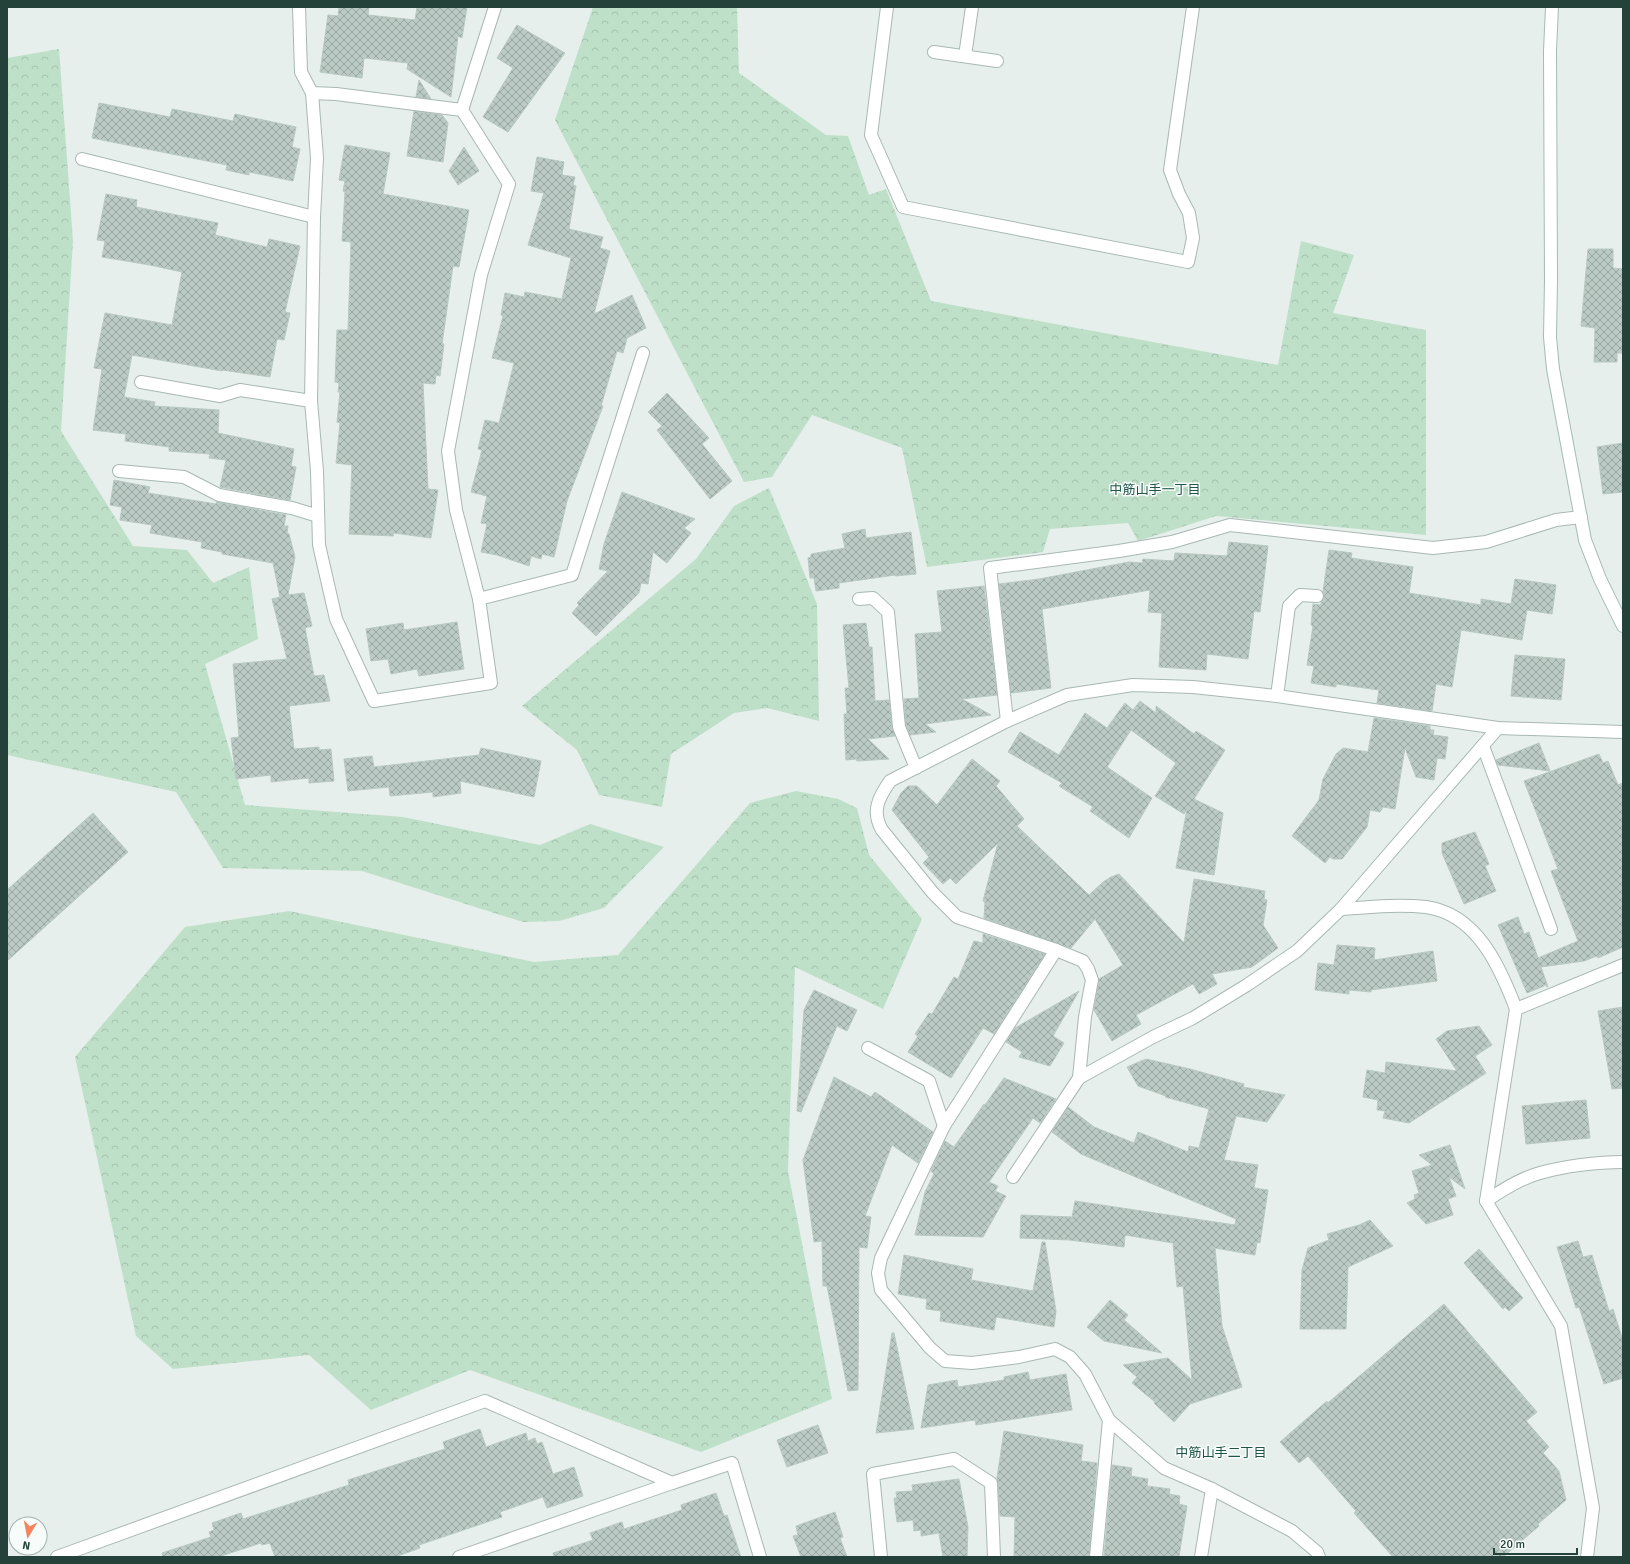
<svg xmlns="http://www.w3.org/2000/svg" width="1630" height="1564" viewBox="0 0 1630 1564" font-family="Signika,'Noto Sans JP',sans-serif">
  <defs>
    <pattern id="forest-crowns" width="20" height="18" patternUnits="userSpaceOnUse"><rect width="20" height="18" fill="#bfe0c8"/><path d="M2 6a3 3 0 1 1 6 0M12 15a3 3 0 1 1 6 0" fill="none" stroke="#a4c1ad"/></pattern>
    <pattern id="building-cross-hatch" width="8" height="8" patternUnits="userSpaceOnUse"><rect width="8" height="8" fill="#bbcac4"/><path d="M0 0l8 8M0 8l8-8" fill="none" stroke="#98a6a0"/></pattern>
  </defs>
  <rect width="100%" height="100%" fill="#e6efeb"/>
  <g fill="url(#forest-crowns)">
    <polygon points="593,7 737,7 739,73 826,135 848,136 869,195 886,189 931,301 1278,365 1301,241 1354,255 1333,313 1426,330 1426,535 1216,516 1138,541 1128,523 1050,529 1043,552 927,567 902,448 812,415 772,477 744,482 555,120"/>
    <polygon points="59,49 73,241 61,431 133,546 187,550 213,583 249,567 258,639 205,664 245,805 403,817 540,845 590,824 664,847 604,908 559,921 523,922 362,871 223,868 176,792 7,755 7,58"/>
    <polygon points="769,488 817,604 819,721 767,708 734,713 671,754 662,807 599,795 577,750 522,706 696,559 734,506"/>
    <polygon points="796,791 838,799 857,808 869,855 922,919 883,1009 795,967 788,1171 832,1399 701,1452 470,1370 371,1410 309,1355 173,1369 136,1336 75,1057 185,927 289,911 534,962 618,955 750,803"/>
  </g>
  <g fill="url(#building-cross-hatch)" stroke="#b8c9c2">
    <polygon points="339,7 369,7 368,15 415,20 417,7 467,7 462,38 458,36 451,97 407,69 408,63 364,58 362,78 320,72 328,15 338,16"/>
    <polygon points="517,25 565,53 508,132 483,117 513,68 497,58"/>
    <polygon points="419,80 431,99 416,97"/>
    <polygon points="99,103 170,117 172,109 233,121 235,114 296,127 292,147 300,149 293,181 249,172 249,175 226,170 227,165 92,138"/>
    <polygon points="414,111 442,115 448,123 443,162 407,156"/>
    <polygon points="345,145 390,153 383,194 469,210 459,267 453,266 442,344 444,344 440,376 436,375 435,384 423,383 428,489 438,490 431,538 394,533 393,536 349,534 352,465 336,463 340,423 337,422 340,392 338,392 339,383 335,382 337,330 348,330 351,242 342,241 345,192 343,191 345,181 339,180"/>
    <polygon points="464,147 479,171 458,185 449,171"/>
    <polygon points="537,157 564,162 562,175 575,177 573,185 576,186 569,229 603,237 600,248 610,251 594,314 632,295 646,328 627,338 623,353 617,351 601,406 603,406 567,501 554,557 542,554 541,559 531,556 529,566 497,555 481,552 487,524 481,523 487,496 471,492 482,450 478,449 485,420 499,423 514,363 492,358 503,316 501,315 505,293 524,297 525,292 562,299 571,258 528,245 544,193 531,191"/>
    <polygon points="106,194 137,200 136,207 218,223 215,235 267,247 269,239 300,246 285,312 290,313 284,340 277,339 270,377 222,370 222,371 132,355 124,397 155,402 154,406 219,410 218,433 294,449 291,466 296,467 290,500 220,487 226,460 209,458 210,454 169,451 169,447 125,441 126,434 93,430 102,369 94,368 105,313 172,325 182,272 150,265 102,257 105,241 97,240"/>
    <polygon points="1588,249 1613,249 1613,268 1623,269 1623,353 1617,353 1617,362 1594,362 1595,328 1581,326"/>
    <polygon points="667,393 709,438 702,444 732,481 710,499 657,430 662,426 648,412"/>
    <polygon points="1623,443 1623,492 1603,494 1597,447"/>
    <polygon points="114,480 150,487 148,493 216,504 217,502 286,515 284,526 288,526 287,533 289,534 295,557 288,595 304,593 312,626 305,628 314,676 324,675 330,701 289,706 294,749 319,747 319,750 331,749 334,781 309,783 309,778 271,782 271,775 236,779 231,738 239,737 233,664 287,659 272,599 280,597 273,563 222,554 222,552 201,548 202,542 150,533 152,525 120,520 122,507 110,505"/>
    <polygon points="622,492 695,519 684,528 691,533 667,563 653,552 648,584 641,583 639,593 596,636 572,613 579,605 577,603 608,571 599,569 604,544"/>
    <polygon points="865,529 866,538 911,532 916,574 895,576 895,575 839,583 839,588 816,591 814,578 810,578 808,558 811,557 811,554 845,548 842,534"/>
    <polygon points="1229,542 1268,546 1260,612 1254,611 1248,659 1207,654 1206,670 1159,667 1162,613 1148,612 1150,590 1042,609 1051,688 1011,693 999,584 1039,579 1129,562 1142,563 1143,559 1174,561 1175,553 1227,556"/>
    <polygon points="1329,550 1352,553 1351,558 1413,567 1409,593 1481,605 1481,599 1511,604 1515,579 1556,585 1552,614 1527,610 1522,640 1461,630 1452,687 1436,684 1432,711 1377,703 1379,690 1336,684 1336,687 1311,683 1314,666 1307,665 1313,626 1311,625 1313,604 1320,605 1324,597 1323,591"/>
    <polygon points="984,586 997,695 962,699 991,715 925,724 936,732 910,735 906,725 904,699 919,698 915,634 942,632 937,591"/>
    <polygon points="457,622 464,669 419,676 417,669 391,674 388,659 371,661 366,629 403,623 404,630"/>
    <polygon points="866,623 869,647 872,647 875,701 889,700 892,728 895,736 868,739 889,759 857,761 856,759 846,760 844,714 847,714 845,688 849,688 843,625"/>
    <polygon points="1515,655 1565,659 1561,700 1511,696"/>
    <polygon points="1140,701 1156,713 1156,706 1194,734 1196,731 1225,750 1194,799 1223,813 1214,875 1176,868 1187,809 1184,814 1155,796 1176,763 1131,730 1107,767 1152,798 1129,838 1090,811 1093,807 1059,786 1062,783 1008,752 1020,732 1059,755 1085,713 1107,728 1125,703 1133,710"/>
    <polygon points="1374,718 1430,726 1430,730 1434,730 1433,735 1448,737 1445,759 1437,758 1434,780 1416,777 1405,748 1395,809 1383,807 1380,812 1370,810 1367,827 1342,859 1333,859 1330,857 1325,863 1292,836 1319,800 1323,779 1336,754 1343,748 1368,752"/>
    <polygon points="1539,743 1550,771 1498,765 1496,760"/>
    <polygon points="481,748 541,761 534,797 460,781 461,793 433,797 433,792 390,796 389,787 348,791 344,759 372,756 374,767 479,755"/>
    <polygon points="1599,754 1603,763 1608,761 1618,785 1623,783 1623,947 1598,958 1597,956 1584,961 1541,967 1548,987 1543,984 1544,986 1527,993 1498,925 1518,917 1524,934 1529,932 1538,958 1578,941 1551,871 1558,869 1524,781"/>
    <polygon points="972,759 1000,781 996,786 1024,819 1017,826 1089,895 1103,882 1111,877 1119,874 1184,943 1194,879 1265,891 1264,899 1267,900 1263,925 1278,948 1252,967 1212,974 1217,984 1199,994 1193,984 1136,1015 1141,1024 1112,1041 1094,1010 1099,979 1123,965 1095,919 1071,948 984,918 985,902 983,901 998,843 956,884 950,878 943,884 923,863 929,857 892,810 901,793 908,786 917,786 937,805"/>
    <polygon points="93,813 128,852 7,961 7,890"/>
    <polygon points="1475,832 1489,864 1485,866 1496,891 1464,904 1442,853 1442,843"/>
    <polygon points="983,934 1045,954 994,1034 983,1028 951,1078 908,1052 918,1036 915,1034 929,1013 932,1014 954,977 958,979 974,941 983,943"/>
    <polygon points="1337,945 1375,948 1374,960 1433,951 1437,981 1371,990 1371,992 1349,990 1349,994 1315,990 1318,963 1334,965"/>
    <polygon points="814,990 857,1010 847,1031 837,1026 801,1112 797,1111 804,1010"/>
    <polygon points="1079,991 1053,1036 1064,1043 1050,1066 1019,1057 1022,1052 1006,1042 1015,1028"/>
    <polygon points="1623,1007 1623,1088 1612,1089 1598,1011"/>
    <polygon points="1479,1026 1492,1045 1475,1056 1486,1073 1409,1123 1383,1118 1385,1111 1377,1110 1378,1100 1363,1097 1367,1070 1385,1073 1386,1062 1457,1071 1436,1039 1447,1031"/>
    <polygon points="1146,1059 1190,1069 1244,1084 1243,1087 1285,1095 1267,1122 1236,1116 1224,1160 1258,1165 1254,1188 1268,1190 1260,1243 1257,1242 1255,1255 1215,1248 1222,1326 1242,1387 1190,1404 1174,1422 1154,1403 1155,1402 1132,1383 1137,1377 1123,1365 1168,1358 1192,1380 1183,1286 1177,1287 1173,1243 1125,1235 1124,1247 1070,1240 1020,1238 1021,1215 1072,1217 1075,1201 1235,1225 1236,1219 1081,1154 1052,1132 1068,1107 1094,1127 1134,1143 1138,1132 1188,1152 1189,1146 1199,1148 1209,1109 1165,1097 1166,1096 1138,1086 1127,1067"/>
    <polygon points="834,1077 871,1097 875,1092 933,1132 918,1163 892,1145 865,1216 871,1217 867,1248 859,1247 858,1390 848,1391 827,1286 823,1286 822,1241 814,1242 803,1160"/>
    <polygon points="1004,1078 1056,1099 1040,1123 1033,1118 989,1182 998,1186 995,1191 1006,1196 983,1237 915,1235 925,1192 934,1174 931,1171 945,1141 954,1147 984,1104 985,1105"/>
    <polygon points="1586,1100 1590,1138 1526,1144 1522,1106"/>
    <polygon points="1450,1145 1465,1189 1449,1177 1456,1196 1448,1199 1453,1215 1426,1224 1407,1203 1415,1199 1414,1195 1419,1193 1412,1171 1432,1165 1419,1155"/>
    <polygon points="1370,1220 1393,1246 1348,1267 1346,1329 1300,1329 1302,1270 1308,1248 1329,1240 1327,1234 1359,1225"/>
    <polygon points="1578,1241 1583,1257 1592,1255 1609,1311 1613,1309 1623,1341 1623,1378 1604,1384 1579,1307 1576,1308 1557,1247"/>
    <polygon points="1042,1242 1045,1242 1056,1311 1054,1327 996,1317 994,1330 940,1321 941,1311 926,1309 927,1299 898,1294 904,1255 973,1269 971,1280 1033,1291"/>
    <polygon points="1479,1249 1523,1298 1509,1311 1505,1307 1503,1309 1464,1263"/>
    <polygon points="1110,1300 1128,1315 1124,1320 1162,1353 1104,1341 1087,1327"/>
    <polygon points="1444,1304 1537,1412 1526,1421 1549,1447 1543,1453 1559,1471 1566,1500 1538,1524 1539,1526 1503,1557 1393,1557 1354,1513 1356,1511 1308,1456 1299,1463 1280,1442 1327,1401 1327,1403 1329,1402"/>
    <polygon points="892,1333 894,1333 914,1429 876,1433"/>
    <polygon points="1028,1372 1030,1380 1066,1374 1072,1410 976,1425 975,1420 921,1428 928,1385 957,1380 958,1387 1004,1380 1004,1377"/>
    <polygon points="818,1425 828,1453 787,1467 777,1440"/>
    <polygon points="480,1429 486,1447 526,1433 528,1441 535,1438 537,1444 542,1442 553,1474 574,1467 583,1496 547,1508 543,1497 500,1512 502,1517 419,1545 420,1548 395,1557 275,1557 270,1543 262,1545 261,1543 218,1557 163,1557 162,1553 211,1537 209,1532 214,1530 212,1523 241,1513 243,1519 349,1485 348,1480 445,1449 443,1442"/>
    <polygon points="1004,1431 1083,1445 1081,1461 1097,1463 1089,1557 1014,1557 1015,1517 1000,1516 998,1483 997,1478"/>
    <polygon points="1112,1465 1132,1468 1131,1476 1148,1479 1147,1486 1170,1489 1169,1494 1180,1496 1179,1504 1187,1506 1179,1557 1104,1557"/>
    <polygon points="959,1479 968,1527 967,1557 943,1557 939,1533 921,1536 921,1530 914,1531 913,1520 897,1522 894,1498 897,1498 896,1492 913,1491 912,1485"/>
    <polygon points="716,1493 724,1516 727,1515 741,1557 554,1557 553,1553 593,1540 590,1533 622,1522 624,1529 682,1510 681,1505"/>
    <polygon points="835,1512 843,1537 840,1538 847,1557 801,1557 793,1536 798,1535 796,1526"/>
  </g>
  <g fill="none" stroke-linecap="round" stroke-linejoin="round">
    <defs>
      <g id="lane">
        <polyline points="934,52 997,61"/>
        <polyline points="965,56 972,7"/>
        <polyline points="1483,746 1551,929"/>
      </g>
      <g id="street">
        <polyline points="299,7 301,72 312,93 336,94 462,110"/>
        <polyline points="887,7 871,135 903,207 1188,262 1193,238 1189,213 1179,194 1170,170 1193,7"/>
        <polyline points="82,159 314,217"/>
        <polyline points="141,382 220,396 240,390 311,401 314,217 317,158 312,93"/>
        <polyline points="311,401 317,471 319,545 336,619 374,701 491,683 479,599 456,510 448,451 481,275 509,184 462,110 495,7"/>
        <polyline points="119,471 184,477 219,495 292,508 318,516"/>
        <polyline points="479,599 572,575 643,353"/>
        <polyline points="859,599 873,598 888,612 899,727 916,768"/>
        <polyline points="1277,696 1289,606 1300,595 1317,596"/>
        <polyline points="1007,721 990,568 1119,551 1172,542 1230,525 1433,548 1486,542 1556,520 1581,517"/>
        <path d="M 1341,909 C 1369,907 1398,904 1426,907 C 1477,914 1500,967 1516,1009"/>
        <path d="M 1056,950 L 957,917 L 933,893 L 882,830 C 871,811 879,797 890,781 L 1007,721 L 1067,695 L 1133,685 L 1193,687 L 1277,696 L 1498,728 L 1623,732"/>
        <polyline points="868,1048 929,1081 944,1126"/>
        <polyline points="1013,1177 1079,1078"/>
        <path d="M 1486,1201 C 1502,1190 1521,1178 1540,1173 C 1564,1166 1598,1162 1623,1162"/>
        <polyline points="57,1557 485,1401 672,1483 732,1463 760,1557"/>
        <polyline points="459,1557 672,1483"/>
        <polyline points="881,1557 873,1474 954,1459 991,1483 994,1557"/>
        <polyline points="1096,1557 1109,1420"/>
        <polyline points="1201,1557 1212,1489"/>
        <polyline points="1319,1557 1317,1552 1292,1531 1212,1489 1164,1468 1109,1420 1085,1374 1070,1357 1055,1349 1019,1357 972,1363 945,1361 930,1348 881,1290 878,1273 881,1258 944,1126 1056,950 1083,961 1088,969 1092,980 1085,1017 1079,1078 1153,1037 1193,1018 1247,985 1297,951 1341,909 1498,728"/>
        <polyline points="1587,1557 1593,1508 1561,1326 1486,1201 1516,1009 1623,965"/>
      </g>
      <polyline id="secondary" points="1552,7 1550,51 1551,280 1550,337 1553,369 1585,540 1600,579 1623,626"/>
    </defs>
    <use href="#lane" stroke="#a8b8b2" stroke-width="14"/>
    <use href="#street" stroke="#a8b8b2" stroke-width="14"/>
    <use href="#secondary" stroke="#a4bbb3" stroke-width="14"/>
    <use href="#lane" stroke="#fff" stroke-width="12"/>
    <use href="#street" stroke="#fff" stroke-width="12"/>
    <use href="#secondary" stroke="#fff" stroke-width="12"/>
  </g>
  <g text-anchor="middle" stroke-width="3" stroke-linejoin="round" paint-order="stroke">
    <g font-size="13" fill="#1f5548" stroke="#f7fbf9">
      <text x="1155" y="494">中筋山手一丁目</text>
      <text x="1221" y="1457">中筋山手二丁目</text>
    </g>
  </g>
  <rect width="1630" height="1564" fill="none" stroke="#24423a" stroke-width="16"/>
  <g transform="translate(28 1536) rotate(190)"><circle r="19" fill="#f7fbf9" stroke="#a3b1ad"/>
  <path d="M0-3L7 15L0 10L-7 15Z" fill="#f4845f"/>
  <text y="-6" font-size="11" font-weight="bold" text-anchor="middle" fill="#24423a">N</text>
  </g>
  <path d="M1494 1548v6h83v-6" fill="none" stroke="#24423a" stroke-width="2"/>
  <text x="1500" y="1548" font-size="12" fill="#24423a" stroke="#f7fbf9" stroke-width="3" paint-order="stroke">20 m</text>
</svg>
